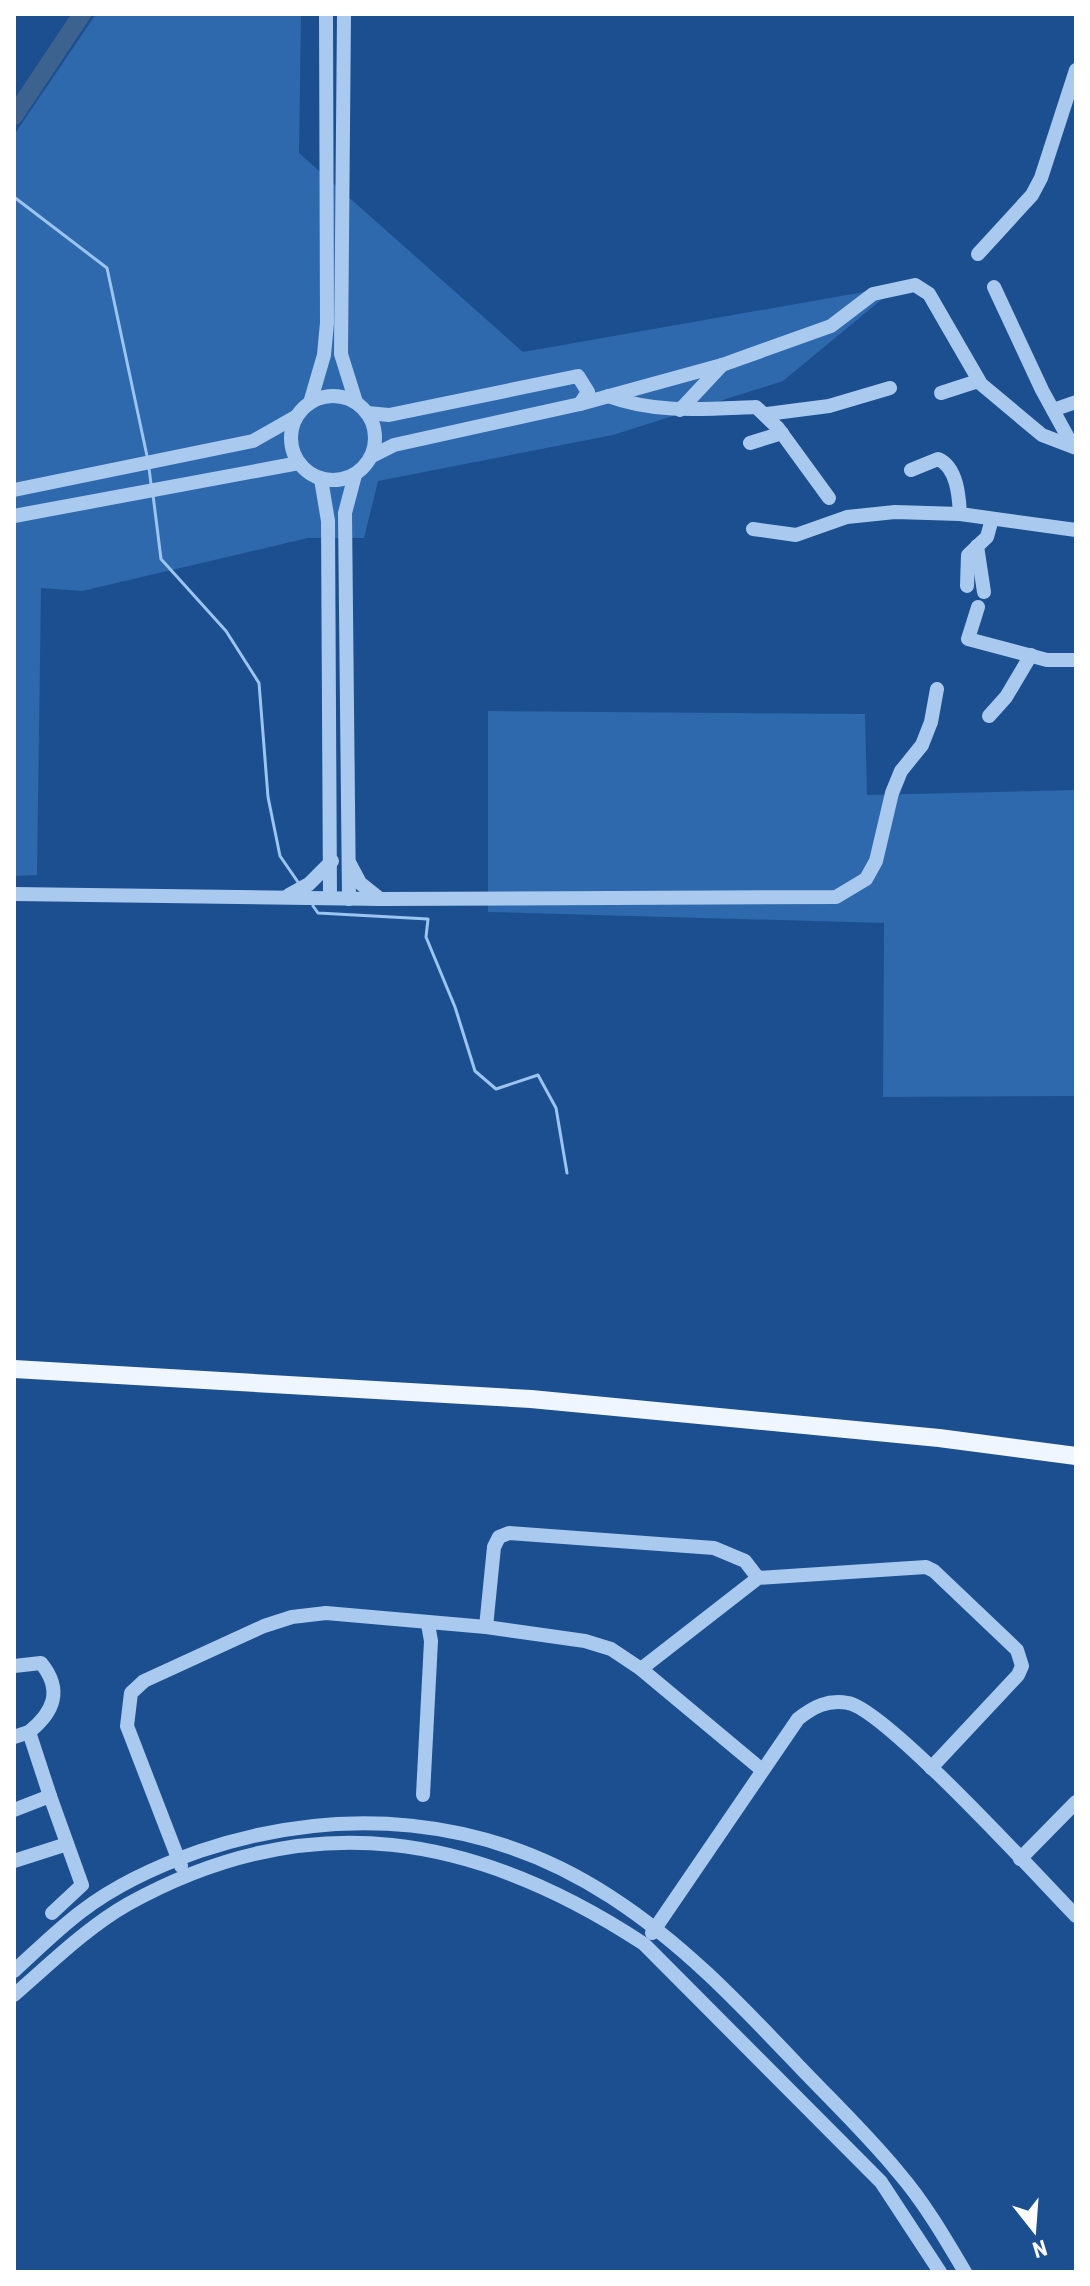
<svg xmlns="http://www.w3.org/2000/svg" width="1090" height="2286" viewBox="0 0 1090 2286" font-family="'Roboto Condensed',sans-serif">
  <rect width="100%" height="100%" fill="#1b4f8f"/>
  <g fill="#2e69ad">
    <polygon points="96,14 301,14 299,153 523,352 898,286 783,381 613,435 378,481 364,538 308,538 82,591 41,588 37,875 14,876 14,135"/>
    <polygon points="488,711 865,714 867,795 1076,790 1076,1096 883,1097 884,923 488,912"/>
  </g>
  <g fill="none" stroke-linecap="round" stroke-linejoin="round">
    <g stroke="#9cc4f0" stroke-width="3">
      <polyline points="14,197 107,268 147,456"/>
      <polyline points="149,468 151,484"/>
      <polyline points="153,495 161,559 226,631 259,683 268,797 280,856 300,885"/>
      <polyline points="313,906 318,913 428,919 426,937 455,1007 475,1071 496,1089 538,1075 556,1108 567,1173"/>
    </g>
    <polyline stroke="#3c6290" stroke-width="18" points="14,116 82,14"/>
    <g stroke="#a9c9ee" stroke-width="14">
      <polyline points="344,14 341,354 356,402"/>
      <polyline points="978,254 1032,195 1041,178 1076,70"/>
      <polyline points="994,287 1042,390 1071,443"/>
      <polyline points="941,393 978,381"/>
      <circle cx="333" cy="438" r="42"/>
      <path d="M 608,396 C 656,414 706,409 756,407 L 778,428 L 829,498"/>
      <polyline points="310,403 324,355 327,323 326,14"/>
      <polyline points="680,410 722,365 831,326 873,294 915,285 929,294 981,384 1042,435 1076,448"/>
      <polyline points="1053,410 1076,402"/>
      <polyline points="367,413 389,415 578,376 588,392 580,404"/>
      <polyline points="767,414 829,406 890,388"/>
      <polyline points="750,443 782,433"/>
      <polyline points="372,456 394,445 580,404 722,365"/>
      <path d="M 911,470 L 938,459 C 957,467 959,496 960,514"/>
      <polyline points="321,479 328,521 330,897"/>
      <polyline points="14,490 253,441 297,416"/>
      <polyline points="14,516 299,463"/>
      <polyline points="753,529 796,535 847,517 895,512 960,514 1076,530"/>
      <polyline points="977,546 984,592"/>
      <polyline points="967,586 968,555 987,537 992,519"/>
      <polyline points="978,607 968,639 1047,660 1076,660"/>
      <polyline points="989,716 1006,697 1031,655"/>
      <polyline points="350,864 360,883 380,899"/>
      <polyline points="14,894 381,899 836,897 866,879 876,861 892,793 901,771 922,745 931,722 937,689"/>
      <polyline points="289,895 309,884 332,861"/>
      <polyline points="349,899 345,513 355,475"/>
      <polyline points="486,1627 494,1547 499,1537 509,1533 714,1548 745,1561 758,1578"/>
      <path d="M 14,1666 L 41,1663 C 63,1690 54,1712 29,1732"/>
      <polyline points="641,1669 758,1578 926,1567 934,1571 1017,1650 1022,1666 1018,1675 931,1768"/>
      <polyline points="14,1737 29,1732 50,1796 14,1810"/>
      <polyline points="423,1795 431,1641 428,1624"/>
      <polyline points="50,1796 82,1885 52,1913"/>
      <polyline points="1020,1859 1076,1802"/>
      <polyline points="14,1861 67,1844"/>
      <polyline points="181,1866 127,1726 131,1693 144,1681 264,1626 292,1617 326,1613 486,1627 585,1641 611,1649 641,1669 761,1769"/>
      <path d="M 652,1933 L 798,1719 C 813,1707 828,1699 848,1703 C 885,1709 1040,1879 1076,1916"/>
      <path d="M 14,1971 C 36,1951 58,1929 82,1911 C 116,1885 160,1865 200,1851 C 340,1804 486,1815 611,1897 C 682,1943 737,2001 795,2062 C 829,2098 866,2133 898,2172 C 924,2202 945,2238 965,2272"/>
      <path d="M 14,1995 C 50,1964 86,1928 128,1904 C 310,1803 477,1834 644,1944 L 881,2182 L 940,2272"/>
    </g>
    <polyline stroke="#f0f6ff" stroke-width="18" points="14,1369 531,1399 939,1438 1076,1456"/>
  </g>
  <rect width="1090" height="2286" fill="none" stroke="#ffffff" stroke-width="32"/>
  <g transform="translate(1034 2230) rotate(163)" stroke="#1b4f8f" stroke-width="6" paint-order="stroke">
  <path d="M0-6L14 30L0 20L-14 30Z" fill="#ffffff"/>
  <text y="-12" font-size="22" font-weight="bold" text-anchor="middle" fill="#ffffff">N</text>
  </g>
</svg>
